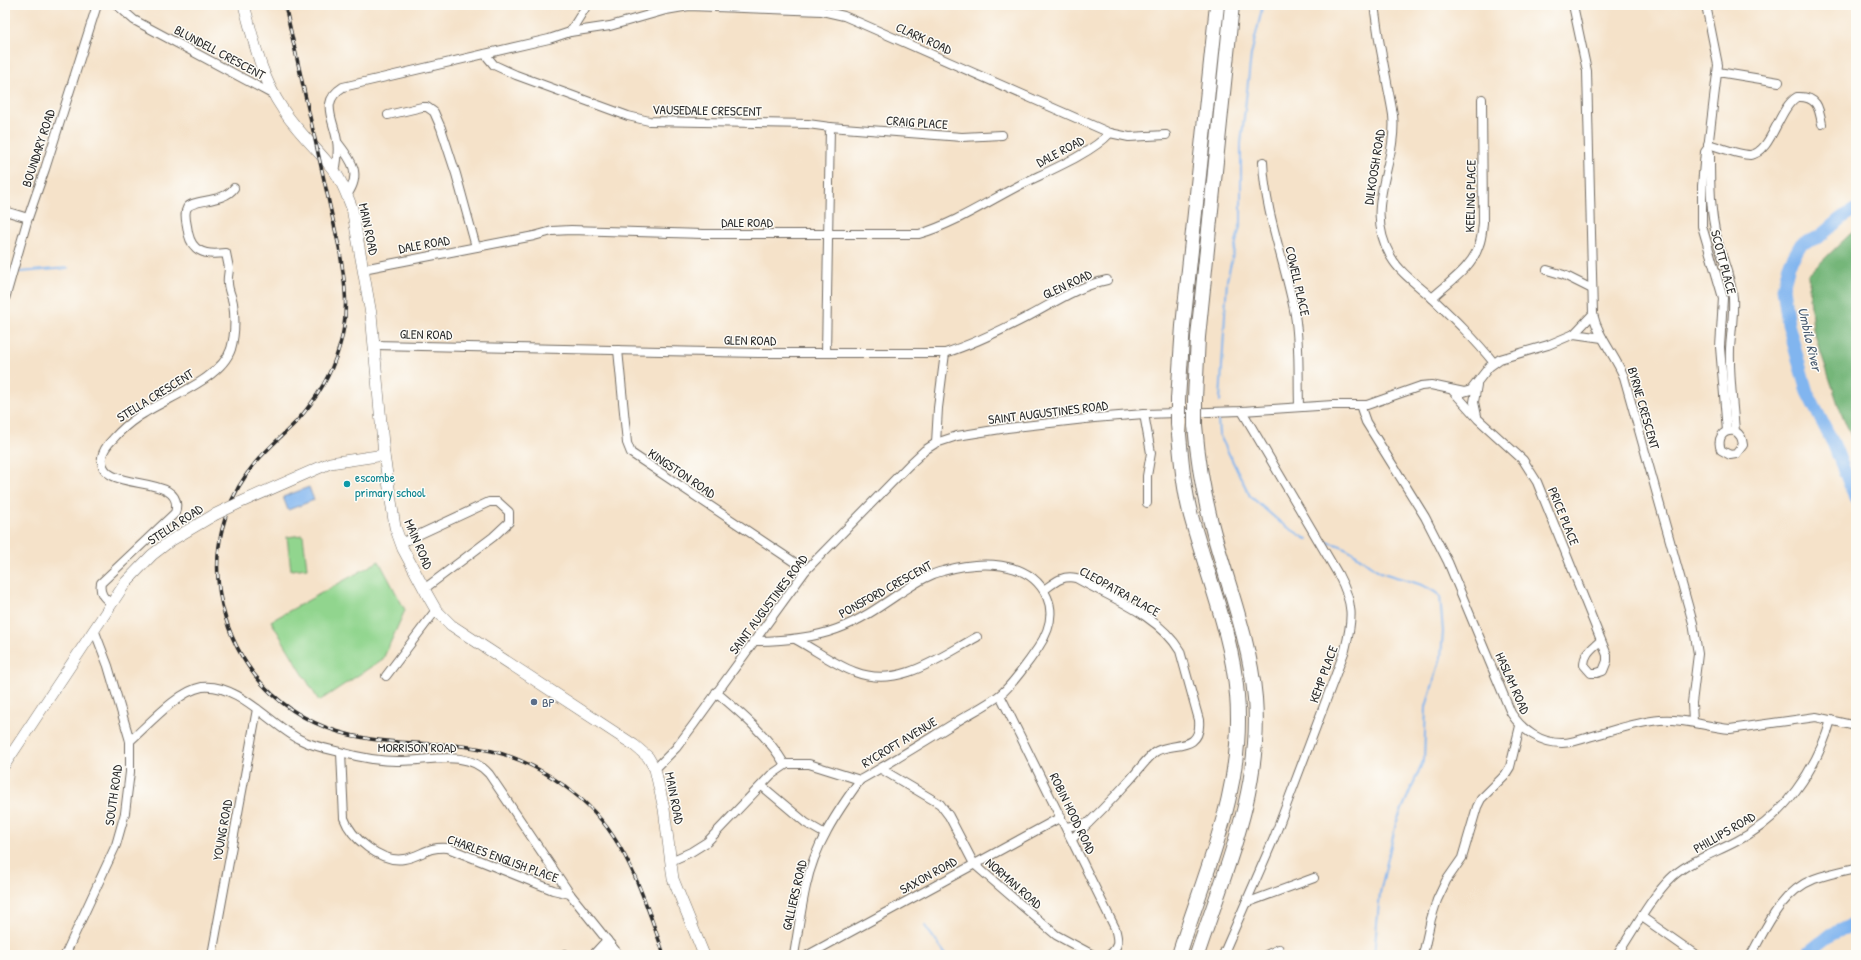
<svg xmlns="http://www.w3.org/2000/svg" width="1861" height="960" viewBox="0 0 1861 960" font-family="'Patrick Hand',sans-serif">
  <rect width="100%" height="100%" fill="#fdfcf7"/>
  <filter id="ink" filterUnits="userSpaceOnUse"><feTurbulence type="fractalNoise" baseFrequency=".025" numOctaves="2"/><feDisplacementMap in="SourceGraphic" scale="8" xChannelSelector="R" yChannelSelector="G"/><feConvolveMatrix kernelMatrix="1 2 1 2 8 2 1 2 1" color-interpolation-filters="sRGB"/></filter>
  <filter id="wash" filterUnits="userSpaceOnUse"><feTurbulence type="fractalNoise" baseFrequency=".012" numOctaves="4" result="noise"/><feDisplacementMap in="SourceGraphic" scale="16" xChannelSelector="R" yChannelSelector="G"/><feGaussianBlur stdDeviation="0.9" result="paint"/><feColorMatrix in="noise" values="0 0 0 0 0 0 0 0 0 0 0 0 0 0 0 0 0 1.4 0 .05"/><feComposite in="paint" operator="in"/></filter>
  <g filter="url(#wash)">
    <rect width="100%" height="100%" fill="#f5e2c9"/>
    <g fill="#91d58e" stroke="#5e805c">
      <polygon points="303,535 307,568 291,570 287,537"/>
      <polygon points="379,561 405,610 383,659 319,701 271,621"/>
    </g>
    <polygon fill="#74b679" stroke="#507052" points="1856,230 1856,448 1839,407 1813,329 1808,275 1849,235"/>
    <polygon fill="#81b5ef" stroke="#56708d" points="309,487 314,500 288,510 283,497"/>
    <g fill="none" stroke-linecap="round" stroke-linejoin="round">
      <g stroke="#81b5ef" stroke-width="2">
        <polyline points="20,272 68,268"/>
        <polyline points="1220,401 1227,280 1241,222 1241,144 1251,55 1263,5"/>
        <polyline points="1218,420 1219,434 1250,496 1281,523 1308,540"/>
        <path d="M 1327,542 C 1333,544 1340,545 1345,548 C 1358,554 1368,566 1381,572 C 1401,580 1424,582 1440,596 L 1443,632 L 1441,657 L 1426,707 L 1424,759 L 1396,823 L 1380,893 L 1374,955"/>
        <polyline points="925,926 946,955"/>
      </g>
      <g stroke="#81b5ef" stroke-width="13">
        <polyline points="1856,209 1840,219 1819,237 1801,244 1789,265 1783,288 1788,324 1807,392 1834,445 1856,500"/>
        <polyline points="1809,955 1810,951 1832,934 1856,923"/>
      </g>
    </g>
  </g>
  <g filter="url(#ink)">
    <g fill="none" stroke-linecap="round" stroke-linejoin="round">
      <defs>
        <g id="minor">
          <polyline points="117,5 134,20 272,94"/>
          <path d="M 1374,5 C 1377,29 1381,53 1386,77 C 1388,89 1391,102 1393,115 C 1398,165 1362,206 1391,257 C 1400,273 1418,285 1431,297 C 1453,318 1475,339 1494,363"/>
          <path d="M 1573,5 L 1587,71 L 1593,314 C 1598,337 1615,355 1624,377 L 1693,623 L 1698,654 L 1692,703 L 1693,722"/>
          <polyline points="1706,5 1718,65 1708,148 1705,152 1702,186 1702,226 1723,298 1720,347 1727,431"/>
          <polyline points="570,32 610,26 666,10 689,6 822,11 844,16 858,22 1110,133 1129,137 1166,135"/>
          <polyline points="485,54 494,65 516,75 628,116 649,121 808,124 830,127 826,353"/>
          <polyline points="1718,72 1779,82"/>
          <polyline points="388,115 422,107 427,107 434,112 441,128 456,174 476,247"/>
          <polyline points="830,127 962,137 1002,135"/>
          <path d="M 338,143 C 352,161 362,174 347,195"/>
          <path d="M 1708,144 C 1719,147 1739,155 1750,155 C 1772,153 1778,108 1797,97 C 1817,96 1819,107 1822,124"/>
          <path d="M 1708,148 L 1710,154 C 1710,183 1710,211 1717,239 C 1722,259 1731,277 1733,298 C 1734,315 1731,332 1730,349 C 1729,377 1733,404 1735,431 C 1741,435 1742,438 1743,445 L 1736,454 L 1730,455 L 1721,450 C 1717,439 1722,429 1735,431"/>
          <path d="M 1263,162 C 1265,215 1286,264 1295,315 C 1300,345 1298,376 1299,406"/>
          <path d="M 335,172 C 337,162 339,151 337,141 C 334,119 319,102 343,87 L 549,39 L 570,32 L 587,5"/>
          <polyline points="5,211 28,218"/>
          <path d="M 363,269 L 534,236 L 552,231 L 571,230 L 703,234 L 919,234 C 954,224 987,202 1020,185 C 1046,172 1091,154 1110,133"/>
          <polyline points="1547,270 1564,275 1592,289"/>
          <path d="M 1432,298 C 1449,282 1472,268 1479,245 C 1482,238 1482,230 1483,223 L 1482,99"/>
          <polyline points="5,299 28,218 45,169 97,5"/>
          <polyline points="1574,334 1602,338"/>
          <path d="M 375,345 L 758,353 L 945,353 C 974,344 1002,330 1029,316 C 1055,302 1079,286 1107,280"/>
          <polyline points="618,350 627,443 631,453 806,570"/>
          <polyline points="1477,385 1474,402 1477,416"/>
          <path d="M 1453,391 L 1478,419 L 1523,460 L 1537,482 L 1607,655 L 1607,661 L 1603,671 L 1597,673 L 1591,673 L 1584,665 C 1584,653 1593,648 1601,640"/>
          <path d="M 1360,405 L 1366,422 L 1425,517 L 1448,562 L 1511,713 C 1522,730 1540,743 1562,743 C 1570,743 1580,740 1589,737 C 1612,731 1636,722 1660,720 C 1684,718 1707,727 1730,729 L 1816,717 L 1856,726"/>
          <polyline points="1144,414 1151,453 1147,476 1147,503"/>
          <polyline points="936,443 938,408 945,353"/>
          <polyline points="401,543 489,502 498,502 509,512 509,522 493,537 424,589"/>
          <path d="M 1044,590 C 1055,582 1062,575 1076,578 C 1111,598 1159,615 1180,651 L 1199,720 C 1202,754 1170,741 1155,752 C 1145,760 1136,774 1126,784 C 1109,803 1091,821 1072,839"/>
          <path d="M 112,604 C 104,598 99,594 101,583 L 175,513 C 188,470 97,496 102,457 C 103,450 108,444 113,439 C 120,431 129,423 138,417 C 163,399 221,380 231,349 C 235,335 235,317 233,303 C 232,297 228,290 228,283 C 227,278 229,273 229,268 C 228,263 227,258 226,253 C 216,254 204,255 196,248 C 190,243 188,235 187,226 C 186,221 184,213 187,208 C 192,199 224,203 234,188"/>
          <path d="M 795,639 C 814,649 835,665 855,672 C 899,689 940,657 977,637"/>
          <polyline points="386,676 436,610"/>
          <path d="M 716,692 C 742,714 768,736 785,765"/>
          <path d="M 1000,695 L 1115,928 C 1118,939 1120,947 1109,955"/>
          <path d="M 130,741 C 148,725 178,691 202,687 C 238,683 270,724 299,739 C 312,746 327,749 340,752 C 358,757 378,761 397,761 C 427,762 467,748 489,774 L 570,894 L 619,955"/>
          <path d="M 341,753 L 344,818 C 351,838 381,863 404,859 C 422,856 427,846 448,848 L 553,890 L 570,894"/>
          <polyline points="655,769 676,748 694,724 806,570 909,465 925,450 936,443 957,436 1007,428 1094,418 1144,414 1242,411 1333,405 1367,405 1421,386 1431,385 1464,392 1471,390 1489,367 1500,359 1548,345 1574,334 1593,314"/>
          <polyline points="881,769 940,804 949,816 974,864 1056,935 1093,955"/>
          <polyline points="762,786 806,823 825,834"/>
          <polyline points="1066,827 1088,823"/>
          <path d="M 671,861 L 691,852 L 707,842 L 771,775 L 787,764 L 809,764 L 860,780 C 892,762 922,743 953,724 C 968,714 986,706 1000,695 C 1011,686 1030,660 1038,648 C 1048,633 1055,615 1047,597 C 1030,558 977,561 943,571 C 926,575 912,586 897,595 C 878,608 859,621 837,629 C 810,639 781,641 753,641"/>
          <polyline points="1246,903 1314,878"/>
          <polyline points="1642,917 1696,955"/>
          <polyline points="565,954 565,955"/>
          <polyline points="65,955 116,845 125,813 130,772 130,741 108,666 95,632"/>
          <polyline points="212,955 257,709"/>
          <polyline points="593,955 607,940"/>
          <polyline points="602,955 611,945"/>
          <path d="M 794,955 C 798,932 801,908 806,886 C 814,846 837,812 860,780"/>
          <polyline points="808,955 1061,817"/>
          <path d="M 1223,955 L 1274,838 L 1345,650 C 1353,618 1354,604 1338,574 L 1242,411"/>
          <polyline points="1266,955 1279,949"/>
          <polyline points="1423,955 1431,919 1437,900 1446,881 1462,858 1477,807 1481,799 1505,775 1510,767 1520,726"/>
          <path d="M 1617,955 C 1632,933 1650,899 1669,880 C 1686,862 1715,853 1737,841 C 1783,818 1817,769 1831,720"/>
          <path d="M 1751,955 C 1767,926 1781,892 1814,879 C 1828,874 1842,871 1856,868"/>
        </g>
        <g id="secondary">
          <path d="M 244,5 C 254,41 261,77 282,108 C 297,132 319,150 335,172 C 343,183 347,196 352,208 L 371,314 L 384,455 L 395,527 L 403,549 L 428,596 L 436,610 L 451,625 L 634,745 L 648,757 L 655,769 L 664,809 L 673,879 L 704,955"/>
          <polyline points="239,503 330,463 384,455"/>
          <polyline points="5,764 126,582 152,555 170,541 214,515"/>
        </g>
        <g id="motorway">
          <polyline points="1178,399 1183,326 1217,5"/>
          <polyline points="1195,399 1198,337 1232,5"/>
          <path d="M 1178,424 C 1181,455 1183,486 1191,516 C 1207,575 1232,634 1237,695 C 1245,789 1206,868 1179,955"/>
          <path d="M 1195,425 C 1198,462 1204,498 1214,534 C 1229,589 1250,642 1255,698 C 1262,790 1225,870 1197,955"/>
        </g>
      </defs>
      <use href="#minor" stroke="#726b62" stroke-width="10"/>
      <use href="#secondary" stroke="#726b62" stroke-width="12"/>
      <use href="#motorway" stroke="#726b62" stroke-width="16"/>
      <use href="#minor" stroke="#fff" stroke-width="8"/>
      <use href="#secondary" stroke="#fff" stroke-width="11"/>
      <use href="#motorway" stroke="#fff" stroke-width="14"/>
      <defs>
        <path id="rail" d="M 285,5 L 339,247 C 345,280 350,314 339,348 C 331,375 315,401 296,422 C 283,435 268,448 256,462 C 223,501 210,554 222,605 C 239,678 292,726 365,738 C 407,746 450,741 492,751 C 525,759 555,777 581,799 C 627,839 645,900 664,955"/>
      </defs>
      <use href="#rail" stroke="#2b2b2b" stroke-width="3.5"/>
      <use href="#rail" stroke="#fdfcf7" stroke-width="2" stroke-dasharray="6" stroke-linecap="butt"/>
      <defs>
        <polyline id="secondary-bridge" points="214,515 239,503"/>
        <g id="motorway-bridge">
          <polyline points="1178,399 1178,424"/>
          <polyline points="1195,399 1195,425"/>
        </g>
      </defs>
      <use href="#secondary-bridge" stroke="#726b62" stroke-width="12" stroke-linecap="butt"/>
      <use href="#motorway-bridge" stroke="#726b62" stroke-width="16" stroke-linecap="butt"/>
      <use href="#secondary-bridge" stroke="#fff" stroke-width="11"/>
      <use href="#motorway-bridge" stroke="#fff" stroke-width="14"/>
    </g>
  </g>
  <circle fill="#0f9aa8" stroke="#fdfcf7" stroke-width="1.5" cx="347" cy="484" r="4"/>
  <circle fill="#5c6f8a" stroke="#fdfcf7" stroke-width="1.5" cx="534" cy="702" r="4"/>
  <g text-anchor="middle" stroke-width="3" stroke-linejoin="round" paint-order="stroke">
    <g font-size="13" fill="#2b2b2b" stroke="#fdfcf7">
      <text transform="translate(924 38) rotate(24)" y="5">CLARK ROAD</text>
      <text transform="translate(220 52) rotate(28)" y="5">BLUNDELL CRESCENT</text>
      <text transform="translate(707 110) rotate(1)" y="5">VAUSEDALE CRESCENT</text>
      <text transform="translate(917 122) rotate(4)" y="5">CRAIG PLACE</text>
      <text transform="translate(38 148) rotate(-72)" y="5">BOUNDARY ROAD</text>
      <text transform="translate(1060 151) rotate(-28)" y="5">DALE ROAD</text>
      <text transform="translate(1374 167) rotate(-81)" y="5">DILKOOSH ROAD</text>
      <text transform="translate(1470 196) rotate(-89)" y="5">KEELING PLACE</text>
      <text x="747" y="227">DALE ROAD</text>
      <text transform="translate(369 229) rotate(78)" y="5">MAIN ROAD</text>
      <text transform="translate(424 244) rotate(-10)" y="5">DALE ROAD</text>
      <text transform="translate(1724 262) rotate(75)" y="5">SCOTT PLACE</text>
      <text transform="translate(1298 281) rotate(77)" y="5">COWELL PLACE</text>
      <text transform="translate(1067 284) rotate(-25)" y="5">GLEN ROAD</text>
      <text transform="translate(426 334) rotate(1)" y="5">GLEN ROAD</text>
      <text transform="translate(750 340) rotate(1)" y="5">GLEN ROAD</text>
      <text transform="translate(155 395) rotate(-32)" y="5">STELLA CRESCENT</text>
      <text transform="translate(1644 408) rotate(74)" y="5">BYRNE CRESCENT</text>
      <text transform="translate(1048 412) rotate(-7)" y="5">SAINT AUGUSTINES ROAD</text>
      <text transform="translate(682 473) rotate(34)" y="5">KINGSTON ROAD</text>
      <text transform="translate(1564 516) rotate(68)" y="5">PRICE PLACE</text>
      <text transform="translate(175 524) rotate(-33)" y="5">STELLA ROAD</text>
      <text transform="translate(419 544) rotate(67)" y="5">MAIN ROAD</text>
      <text transform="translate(885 589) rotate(-29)" y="5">PONSFORD CRESCENT</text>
      <text transform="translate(1120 591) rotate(29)" y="5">CLEOPATRA PLACE</text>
      <text transform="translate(768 604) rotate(-53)" y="5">SAINT AUGUSTINES ROAD</text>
      <text transform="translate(1323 674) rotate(-70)" y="5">KEMP PLACE</text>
      <text transform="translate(1513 683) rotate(66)" y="5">HASLAM ROAD</text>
      <text transform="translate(899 742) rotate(-31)" y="5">RYCROFT AVENUE</text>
      <text x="417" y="752">MORRISON ROAD</text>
      <text transform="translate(113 795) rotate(-82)" y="5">SOUTH ROAD</text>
      <text transform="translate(675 798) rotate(79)" y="5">MAIN ROAD</text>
      <text transform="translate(1073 813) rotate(64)" y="5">ROBIN HOOD ROAD</text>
      <text transform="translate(222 830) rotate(-80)" y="5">YOUNG ROAD</text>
      <text transform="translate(1724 832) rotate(-30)" y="5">PHILLIPS ROAD</text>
      <text transform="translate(503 858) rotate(20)" y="5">CHARLES ENGLISH PLACE</text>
      <text transform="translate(928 875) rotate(-29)" y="5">SAXON ROAD</text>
      <text transform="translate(1014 883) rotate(41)" y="5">NORMAN ROAD</text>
      <text transform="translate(794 895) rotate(-77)" y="5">GALLIERS ROAD</text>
    </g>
    <g font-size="13" fill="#0d838f" stroke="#fdfcf7" text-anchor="start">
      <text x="355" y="482">escombe<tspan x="355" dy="15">primary school</tspan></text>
    </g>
    <g font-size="13" fill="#4e5e75" stroke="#fdfcf7" text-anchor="start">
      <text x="542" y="707">BP</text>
    </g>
    <g font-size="14" font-style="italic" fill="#495b70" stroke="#fdfcf7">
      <text transform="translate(1810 339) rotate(77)" y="5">Umbilo River</text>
    </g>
  </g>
  <rect width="1861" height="960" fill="none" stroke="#fdfcf7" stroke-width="20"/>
</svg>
